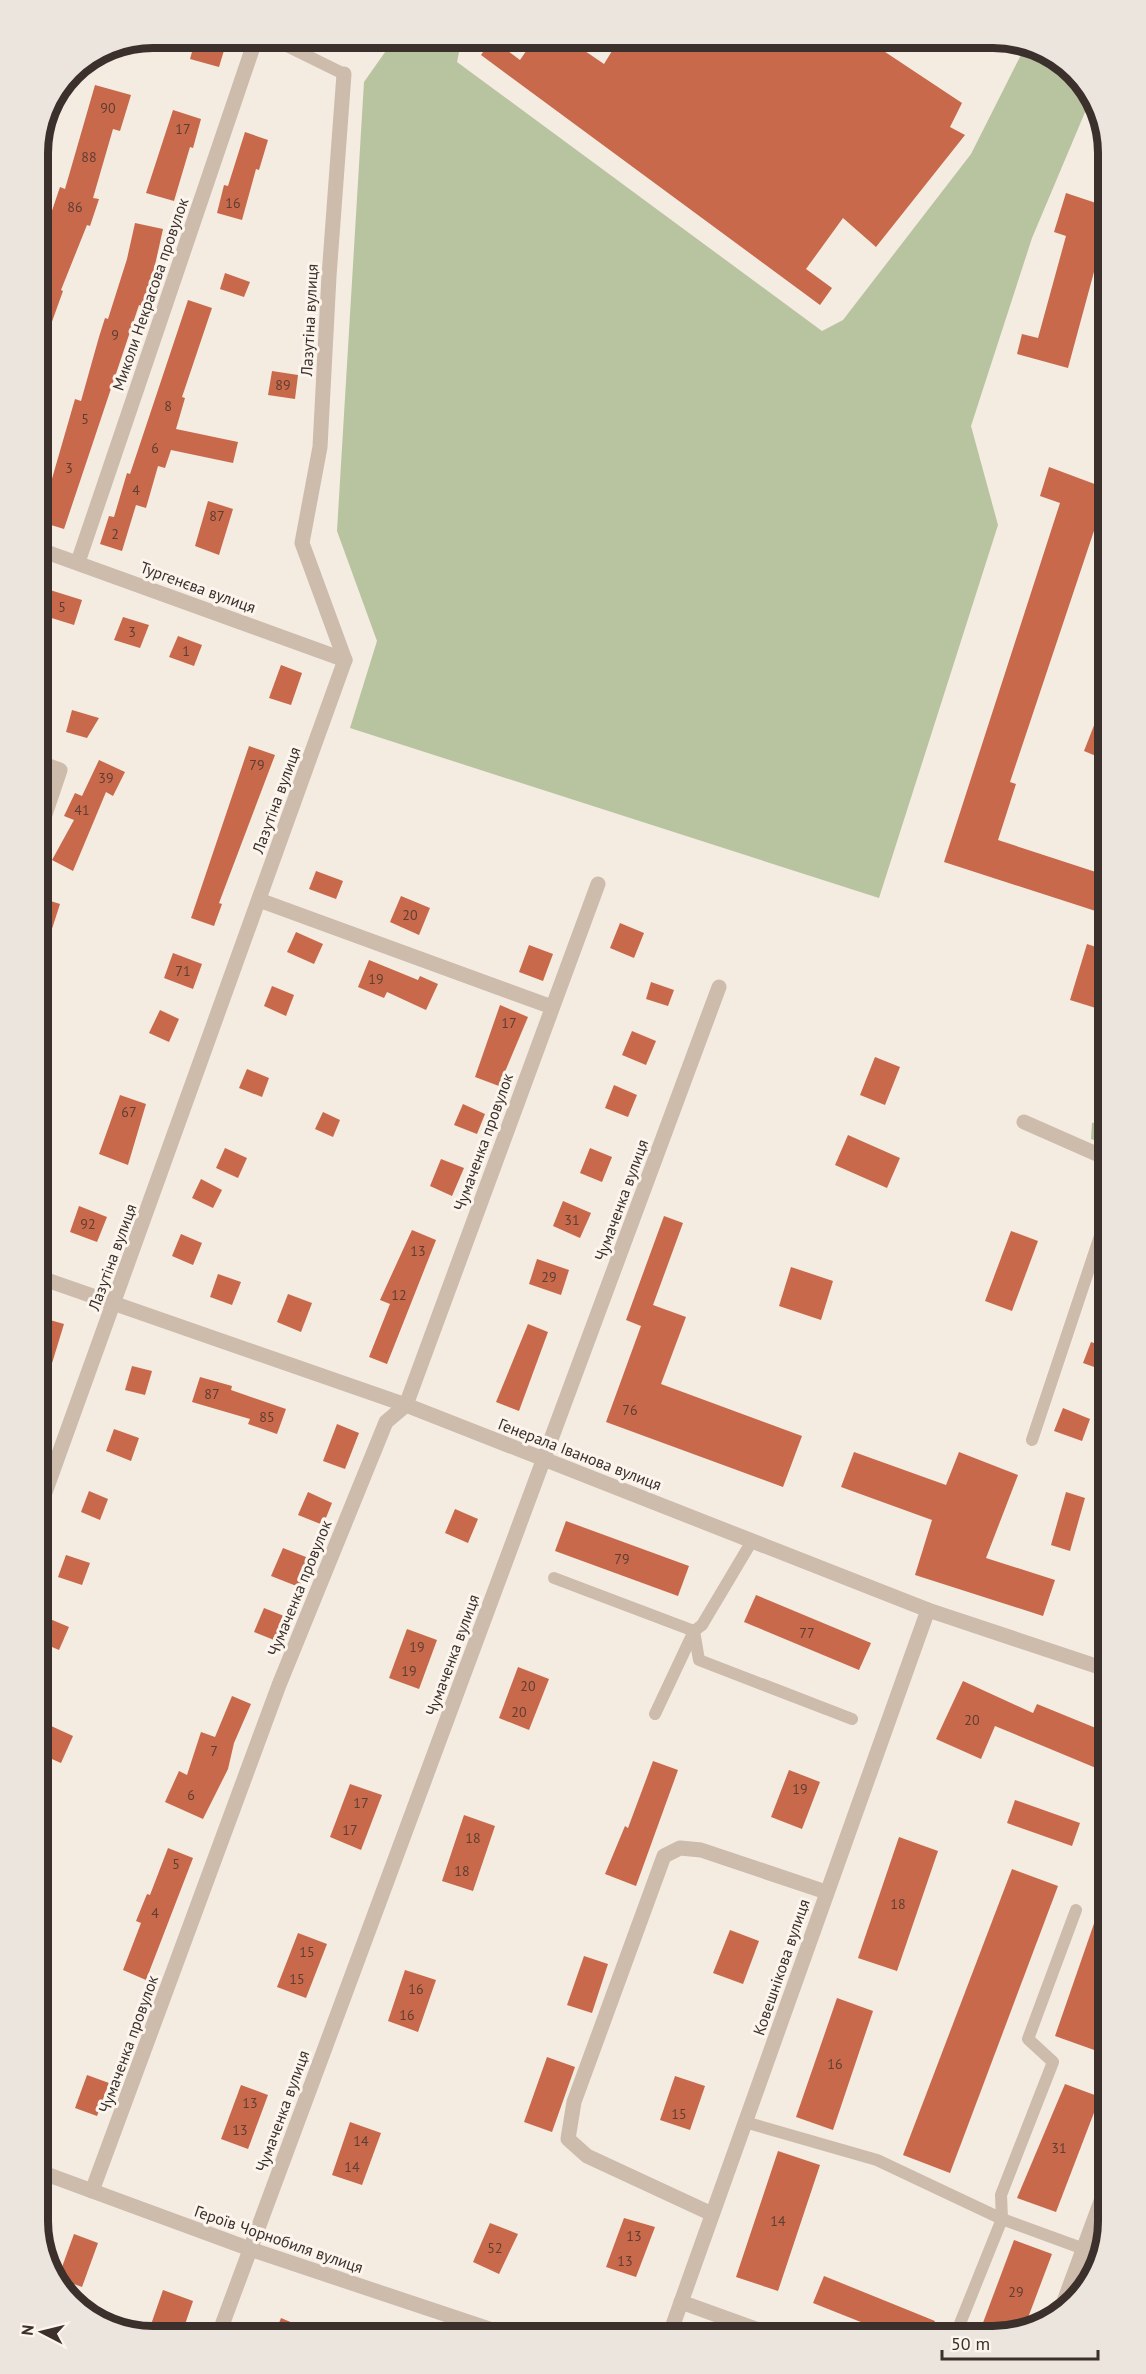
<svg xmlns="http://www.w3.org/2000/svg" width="1146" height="2374" viewBox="0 0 1146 2374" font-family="'PT Sans',sans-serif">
  <rect width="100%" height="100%" fill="#f4ebe1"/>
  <g fill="#b8c4a0">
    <polygon points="395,38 462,38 457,62 822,331 843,320 971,154 1025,47 1063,61 1091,98 1032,238 971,426 998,525 879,898 350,728 377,641 337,531 364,82"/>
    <polygon points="1108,1120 1108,1145 1091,1139 1092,1123"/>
  </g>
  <g fill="#c8694b">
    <polygon points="196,38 226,44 219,67 190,59"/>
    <polygon points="535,38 566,38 604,64 620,38 864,38 962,103 950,127 965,135 876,247 843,218 806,269 832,288 820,305 481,55 492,39 520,60"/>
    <polygon points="95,85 131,95 120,131 113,129 93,198 99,199 90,226 87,225 61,290 63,291 40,355 38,355 38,252 60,187 65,189"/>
    <polygon points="173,110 201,119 193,148 190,147 174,201 146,193"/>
    <polygon points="245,132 268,140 259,170 256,169 242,220 217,213 224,185 228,186"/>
    <polygon points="1066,193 1108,207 1108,249 1101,246 1068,368 1017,354 1022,334 1038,338 1066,236 1054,232"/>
    <polygon points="135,223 163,229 151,283 144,307 139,305 64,529 38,521 38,512 43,495 47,496 75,399 81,401 99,337 105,318 108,319 127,259"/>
    <polygon points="225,273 250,282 244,297 220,289"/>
    <polygon points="188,300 212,308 182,397 185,398 176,429 238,442 233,463 171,450 165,468 158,466 146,508 136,505 122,551 100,544 109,516 114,517 127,473 130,474"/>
    <polygon points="272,371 298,375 295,399 268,395"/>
    <polygon points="1049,467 1108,489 1010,782 1016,784 998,840 1108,876 1108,915 944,862 1060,503 1040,496"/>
    <polygon points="208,501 233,509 219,555 195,546"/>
    <polygon points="50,590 82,600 74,625 42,615"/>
    <polygon points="123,617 149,625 140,648 114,640"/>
    <polygon points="178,636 202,645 194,666 169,657"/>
    <polygon points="281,665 302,673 291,705 269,698"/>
    <polygon points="1107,692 1108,692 1108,761 1084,751"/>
    <polygon points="72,710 99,718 87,738 66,732"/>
    <polygon points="249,746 275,755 219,903 222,904 214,926 191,918"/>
    <polygon points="99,760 125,772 113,796 106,792 73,871 52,860 74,820 64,816 75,793 82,796"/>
    <polygon points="316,871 343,881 336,899 309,889"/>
    <polygon points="401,896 430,908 419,935 390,922"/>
    <polygon points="38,897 60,904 41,963 38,963"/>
    <polygon points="620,923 644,933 634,958 610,948"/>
    <polygon points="296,932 323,944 314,964 287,952"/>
    <polygon points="1087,944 1108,951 1108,978 1099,1009 1070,1000"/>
    <polygon points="529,945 553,954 543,981 519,972"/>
    <polygon points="173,953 202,964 193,989 164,978"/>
    <polygon points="369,960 418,980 420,976 438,984 426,1010 387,992 384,998 358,987"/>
    <polygon points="651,982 674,990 668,1006 646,999"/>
    <polygon points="272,986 294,995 286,1016 264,1006"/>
    <polygon points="500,1005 528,1017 499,1086 475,1077"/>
    <polygon points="160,1010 179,1019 169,1042 149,1033"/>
    <polygon points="632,1031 656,1041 646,1065 622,1055"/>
    <polygon points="875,1057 900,1067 885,1105 860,1095"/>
    <polygon points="247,1069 269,1078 262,1097 239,1088"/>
    <polygon points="614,1085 637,1095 628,1117 605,1108"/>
    <polygon points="120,1095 146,1104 128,1165 99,1154"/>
    <polygon points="463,1104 485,1114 477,1134 454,1125"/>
    <polygon points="323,1112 340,1120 333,1137 315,1129"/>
    <polygon points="848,1135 900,1158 887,1188 835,1165"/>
    <polygon points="225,1148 247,1158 238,1178 216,1168"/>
    <polygon points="590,1148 612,1157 602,1182 580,1173"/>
    <polygon points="441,1159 464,1168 452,1196 430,1186"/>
    <polygon points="201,1179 222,1190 213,1208 192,1198"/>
    <polygon points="563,1201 591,1213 580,1238 553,1226"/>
    <polygon points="79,1206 107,1217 97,1242 70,1232"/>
    <polygon points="664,1216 683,1223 653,1305 686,1317 661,1384 802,1436 783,1487 606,1422 641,1326 626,1320"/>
    <polygon points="412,1230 436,1240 387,1364 369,1357 390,1304 380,1300"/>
    <polygon points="1011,1231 1038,1241 1012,1311 985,1301"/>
    <polygon points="181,1234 202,1243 193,1265 172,1256"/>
    <polygon points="537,1259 569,1270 561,1295 529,1284"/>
    <polygon points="791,1267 833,1281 821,1320 779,1306"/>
    <polygon points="218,1274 241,1282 232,1305 210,1297"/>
    <polygon points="288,1294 312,1303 301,1332 277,1322"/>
    <polygon points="43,1318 64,1324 42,1396 38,1396 38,1337"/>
    <polygon points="528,1324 548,1332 519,1411 496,1402"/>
    <polygon points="1091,1342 1108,1348 1108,1372 1083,1363"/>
    <polygon points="132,1366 152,1371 145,1395 125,1390"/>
    <polygon points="200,1377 232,1386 231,1390 286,1409 277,1434 248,1424 250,1419 192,1402"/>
    <polygon points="1063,1408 1090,1419 1082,1441 1054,1431"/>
    <polygon points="337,1424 359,1433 345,1469 323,1461"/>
    <polygon points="114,1429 139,1438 131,1461 106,1451"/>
    <polygon points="854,1452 946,1485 959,1452 1018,1475 986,1558 1055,1580 1043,1616 915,1575 932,1520 841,1487"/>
    <polygon points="89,1491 108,1499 100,1520 81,1512"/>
    <polygon points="308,1492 332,1503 323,1525 298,1515"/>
    <polygon points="1066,1492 1085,1498 1070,1551 1051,1545"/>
    <polygon points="455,1509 478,1519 468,1543 445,1533"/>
    <polygon points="566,1521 689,1566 678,1596 555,1551"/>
    <polygon points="283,1548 311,1559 299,1587 271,1576"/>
    <polygon points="66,1555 90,1563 82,1585 58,1577"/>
    <polygon points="756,1595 871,1643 859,1670 744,1622"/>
    <polygon points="264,1608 289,1618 279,1642 254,1632"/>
    <polygon points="38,1614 69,1627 59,1650 38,1641"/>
    <polygon points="407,1629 437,1640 419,1689 389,1678"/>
    <polygon points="518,1667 549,1679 529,1730 499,1718"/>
    <polygon points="963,1681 1033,1713 1037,1704 1108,1733 1108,1773 995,1726 981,1759 936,1739"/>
    <polygon points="232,1696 251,1704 234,1743 228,1769 203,1819 165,1802 179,1771 187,1775 201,1732 215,1737"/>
    <polygon points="38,1720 73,1736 61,1763 38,1753"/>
    <polygon points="653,1761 678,1770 636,1886 605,1874 625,1826 628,1828"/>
    <polygon points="789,1770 820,1782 802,1829 771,1817"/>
    <polygon points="350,1784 382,1795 361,1850 330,1837"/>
    <polygon points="1015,1800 1080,1823 1072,1846 1007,1823"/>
    <polygon points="464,1815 495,1826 473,1891 442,1881"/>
    <polygon points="899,1837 938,1851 897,1971 858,1958"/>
    <polygon points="168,1848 193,1858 146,1980 123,1970 141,1923 136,1921 147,1894 150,1895"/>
    <polygon points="1012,1869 1058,1886 950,2173 903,2155"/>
    <polygon points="1106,1889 1108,1890 1108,2019 1097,2051 1055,2036"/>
    <polygon points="730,1930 759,1941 743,1984 713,1973"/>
    <polygon points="298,1933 327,1944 306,1998 277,1987"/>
    <polygon points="584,1956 608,1964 592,2013 567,2005"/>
    <polygon points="405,1970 436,1980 418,2032 388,2021"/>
    <polygon points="837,1998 873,2011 833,2130 796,2117"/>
    <polygon points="547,2057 575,2067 552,2132 524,2122"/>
    <polygon points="87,2075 109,2083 97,2116 75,2108"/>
    <polygon points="675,2076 705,2086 690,2130 660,2120"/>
    <polygon points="1065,2084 1100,2097 1056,2212 1017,2198"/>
    <polygon points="241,2085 268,2095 248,2149 221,2139"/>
    <polygon points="350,2122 381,2133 362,2185 332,2175"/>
    <polygon points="778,2151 820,2165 778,2291 736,2277"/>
    <polygon points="624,2218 655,2227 636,2277 606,2267"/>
    <polygon points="490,2223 518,2234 499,2274 473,2262"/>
    <polygon points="74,2234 98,2243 82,2287 58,2278"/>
    <polygon points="1014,2240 1052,2254 1023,2331 978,2336"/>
    <polygon points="824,2276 935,2321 929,2336 896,2336 813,2303"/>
    <polygon points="163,2290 193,2301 181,2336 147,2336"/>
    <polygon points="281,2318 324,2336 274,2336"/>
  </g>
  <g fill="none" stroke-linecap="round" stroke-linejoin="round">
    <g stroke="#cdbbac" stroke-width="12">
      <polyline points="271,38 344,74"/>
      <polyline points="1032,1440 1108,1212"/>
      <polyline points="554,1578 694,1631 702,1625 752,1541"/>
      <polyline points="694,1631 699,1660 852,1719"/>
      <polyline points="655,1714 694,1631"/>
      <polyline points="745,2122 877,2160 1002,2219 1001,2195 1053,2062 1028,2039 1076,1910"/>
      <polyline points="955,2336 1002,2219 1084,2249"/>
    </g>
    <g stroke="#cdbbac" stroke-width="15">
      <polyline points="38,549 345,660"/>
      <polyline points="78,562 256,38"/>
      <polyline points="38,835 60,770 38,762"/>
      <polyline points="259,900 552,1007"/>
      <polyline points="1024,1122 1108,1159"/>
      <polyline points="38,1512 345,660 302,543 320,447 329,276 344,74"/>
      <polyline points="38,2171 250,2249 510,2336"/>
      <polyline points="92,2191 279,1685 386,1422 406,1405 598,884"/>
      <polyline points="712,2214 587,2156 568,2139 574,2102 664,1856 680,1848 701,1850 826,1892"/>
      <polyline points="681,2302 775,2336"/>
      <polyline points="1062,2307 1108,2182"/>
      <polyline points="218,2336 719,987"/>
      <polyline points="669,2336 928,1610"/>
    </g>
    <polyline stroke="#cdbbac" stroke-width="15" points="38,1277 406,1405 928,1610 1108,1670"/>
  </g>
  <g text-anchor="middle" stroke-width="6" stroke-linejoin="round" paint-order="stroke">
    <g font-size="14" fill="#5e3e33">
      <text x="108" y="113">90</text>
      <text x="183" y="134">17</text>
      <text x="89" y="162">88</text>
      <text x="233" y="208">16</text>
      <text x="75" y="212">86</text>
      <text x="115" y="340">9</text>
      <text x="283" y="390">89</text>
      <text x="168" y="411">8</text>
      <text x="85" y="424">5</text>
      <text x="155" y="453">6</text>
      <text x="69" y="473">3</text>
      <text x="136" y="495">4</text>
      <text x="217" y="521">87</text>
      <text x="115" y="539">2</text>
      <text x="62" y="612">5</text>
      <text x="132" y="637">3</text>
      <text x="186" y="656">1</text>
      <text x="257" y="770">79</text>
      <text x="106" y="783">39</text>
      <text x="82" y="815">41</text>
      <text x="410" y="920">20</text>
      <text x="183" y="976">71</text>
      <text x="376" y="984">19</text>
      <text x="509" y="1028">17</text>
      <text x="129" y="1117">67</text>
      <text x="572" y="1225">31</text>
      <text x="88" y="1229">92</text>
      <text x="418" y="1256">13</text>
      <text x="549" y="1282">29</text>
      <text x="399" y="1300">12</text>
      <text x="212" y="1399">87</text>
      <text x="630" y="1415">76</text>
      <text x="267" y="1422">85</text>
      <text x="622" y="1564">79</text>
      <text x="807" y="1638">77</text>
      <text x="417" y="1652">19</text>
      <text x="409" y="1676">19</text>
      <text x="528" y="1691">20</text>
      <text x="519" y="1717">20</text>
      <text x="972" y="1725">20</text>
      <text x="214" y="1756">7</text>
      <text x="800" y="1794">19</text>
      <text x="191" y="1800">6</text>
      <text x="361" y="1808">17</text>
      <text x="350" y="1835">17</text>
      <text x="473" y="1843">18</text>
      <text x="176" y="1869">5</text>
      <text x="462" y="1876">18</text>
      <text x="898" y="1909">18</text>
      <text x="155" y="1918">4</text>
      <text x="307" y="1957">15</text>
      <text x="297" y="1984">15</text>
      <text x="416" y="1994">16</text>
      <text x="407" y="2020">16</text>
      <text x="835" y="2069">16</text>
      <text x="250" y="2108">13</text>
      <text x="679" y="2119">15</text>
      <text x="240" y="2135">13</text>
      <text x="361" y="2146">14</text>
      <text x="1059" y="2153">31</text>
      <text x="352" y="2172">14</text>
      <text x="778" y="2226">14</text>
      <text x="634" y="2241">13</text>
      <text x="495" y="2253">52</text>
      <text x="625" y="2266">13</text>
      <text x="1016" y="2297">29</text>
    </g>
    <g font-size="16" fill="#3b302b" stroke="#fbf5ee">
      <text transform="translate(150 294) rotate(-71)" y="6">Миколи Некрасова провулок</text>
      <text transform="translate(309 320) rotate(-87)" y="6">Лазутіна вулиця</text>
      <text transform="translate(198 587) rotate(20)" y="6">Тургенєва вулиця</text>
      <text transform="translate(276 800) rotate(-70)" y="6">Лазутіна вулиця</text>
      <text transform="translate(483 1142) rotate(-70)" y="6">Чумаченка провулок</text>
      <text transform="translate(621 1200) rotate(-70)" y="6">Чумаченка вулиця</text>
      <text transform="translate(112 1257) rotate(-70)" y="6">Лазутіна вулиця</text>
      <text transform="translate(580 1454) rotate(21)" y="6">Генерала Іванова вулиця</text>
      <text transform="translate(299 1588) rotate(-68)" y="6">Чумаченка провулок</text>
      <text transform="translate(452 1655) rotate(-70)" y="6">Чумаченка вулиця</text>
      <text transform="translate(781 1967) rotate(-71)" y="6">Ковешнікова вулиця</text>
      <text transform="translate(128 2044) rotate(-70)" y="6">Чумаченка провулок</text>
      <text transform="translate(282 2111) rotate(-70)" y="6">Чумаченка вулиця</text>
      <text transform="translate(279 2239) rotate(19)" y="6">Героїв Чорнобиля вулиця</text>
    </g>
  </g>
  <path d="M0 0H1146V2374H0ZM153 48H993A105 105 0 0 1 1098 153V2221A105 105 0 0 1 993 2326H153A105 105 0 0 1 48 2221V153A105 105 0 0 1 153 48Z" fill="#ece5de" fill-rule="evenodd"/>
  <path fill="none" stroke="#3b302b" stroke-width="8" d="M153 48H993A105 105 0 0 1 1098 153V2221A105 105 0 0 1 993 2326H153A105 105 0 0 1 48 2221V153A105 105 0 0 1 153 48Z"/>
  <g transform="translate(42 2332) rotate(277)" stroke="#fbf5ee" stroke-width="4.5" paint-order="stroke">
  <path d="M0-4.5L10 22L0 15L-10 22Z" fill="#3b302b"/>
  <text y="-9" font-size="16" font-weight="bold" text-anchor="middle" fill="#3b302b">N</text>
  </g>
  <path d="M942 2350v9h156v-9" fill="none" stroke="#3b302b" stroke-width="3"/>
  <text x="951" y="2350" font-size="18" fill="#3b302b" stroke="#fbf5ee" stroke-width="4.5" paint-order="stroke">50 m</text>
</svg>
